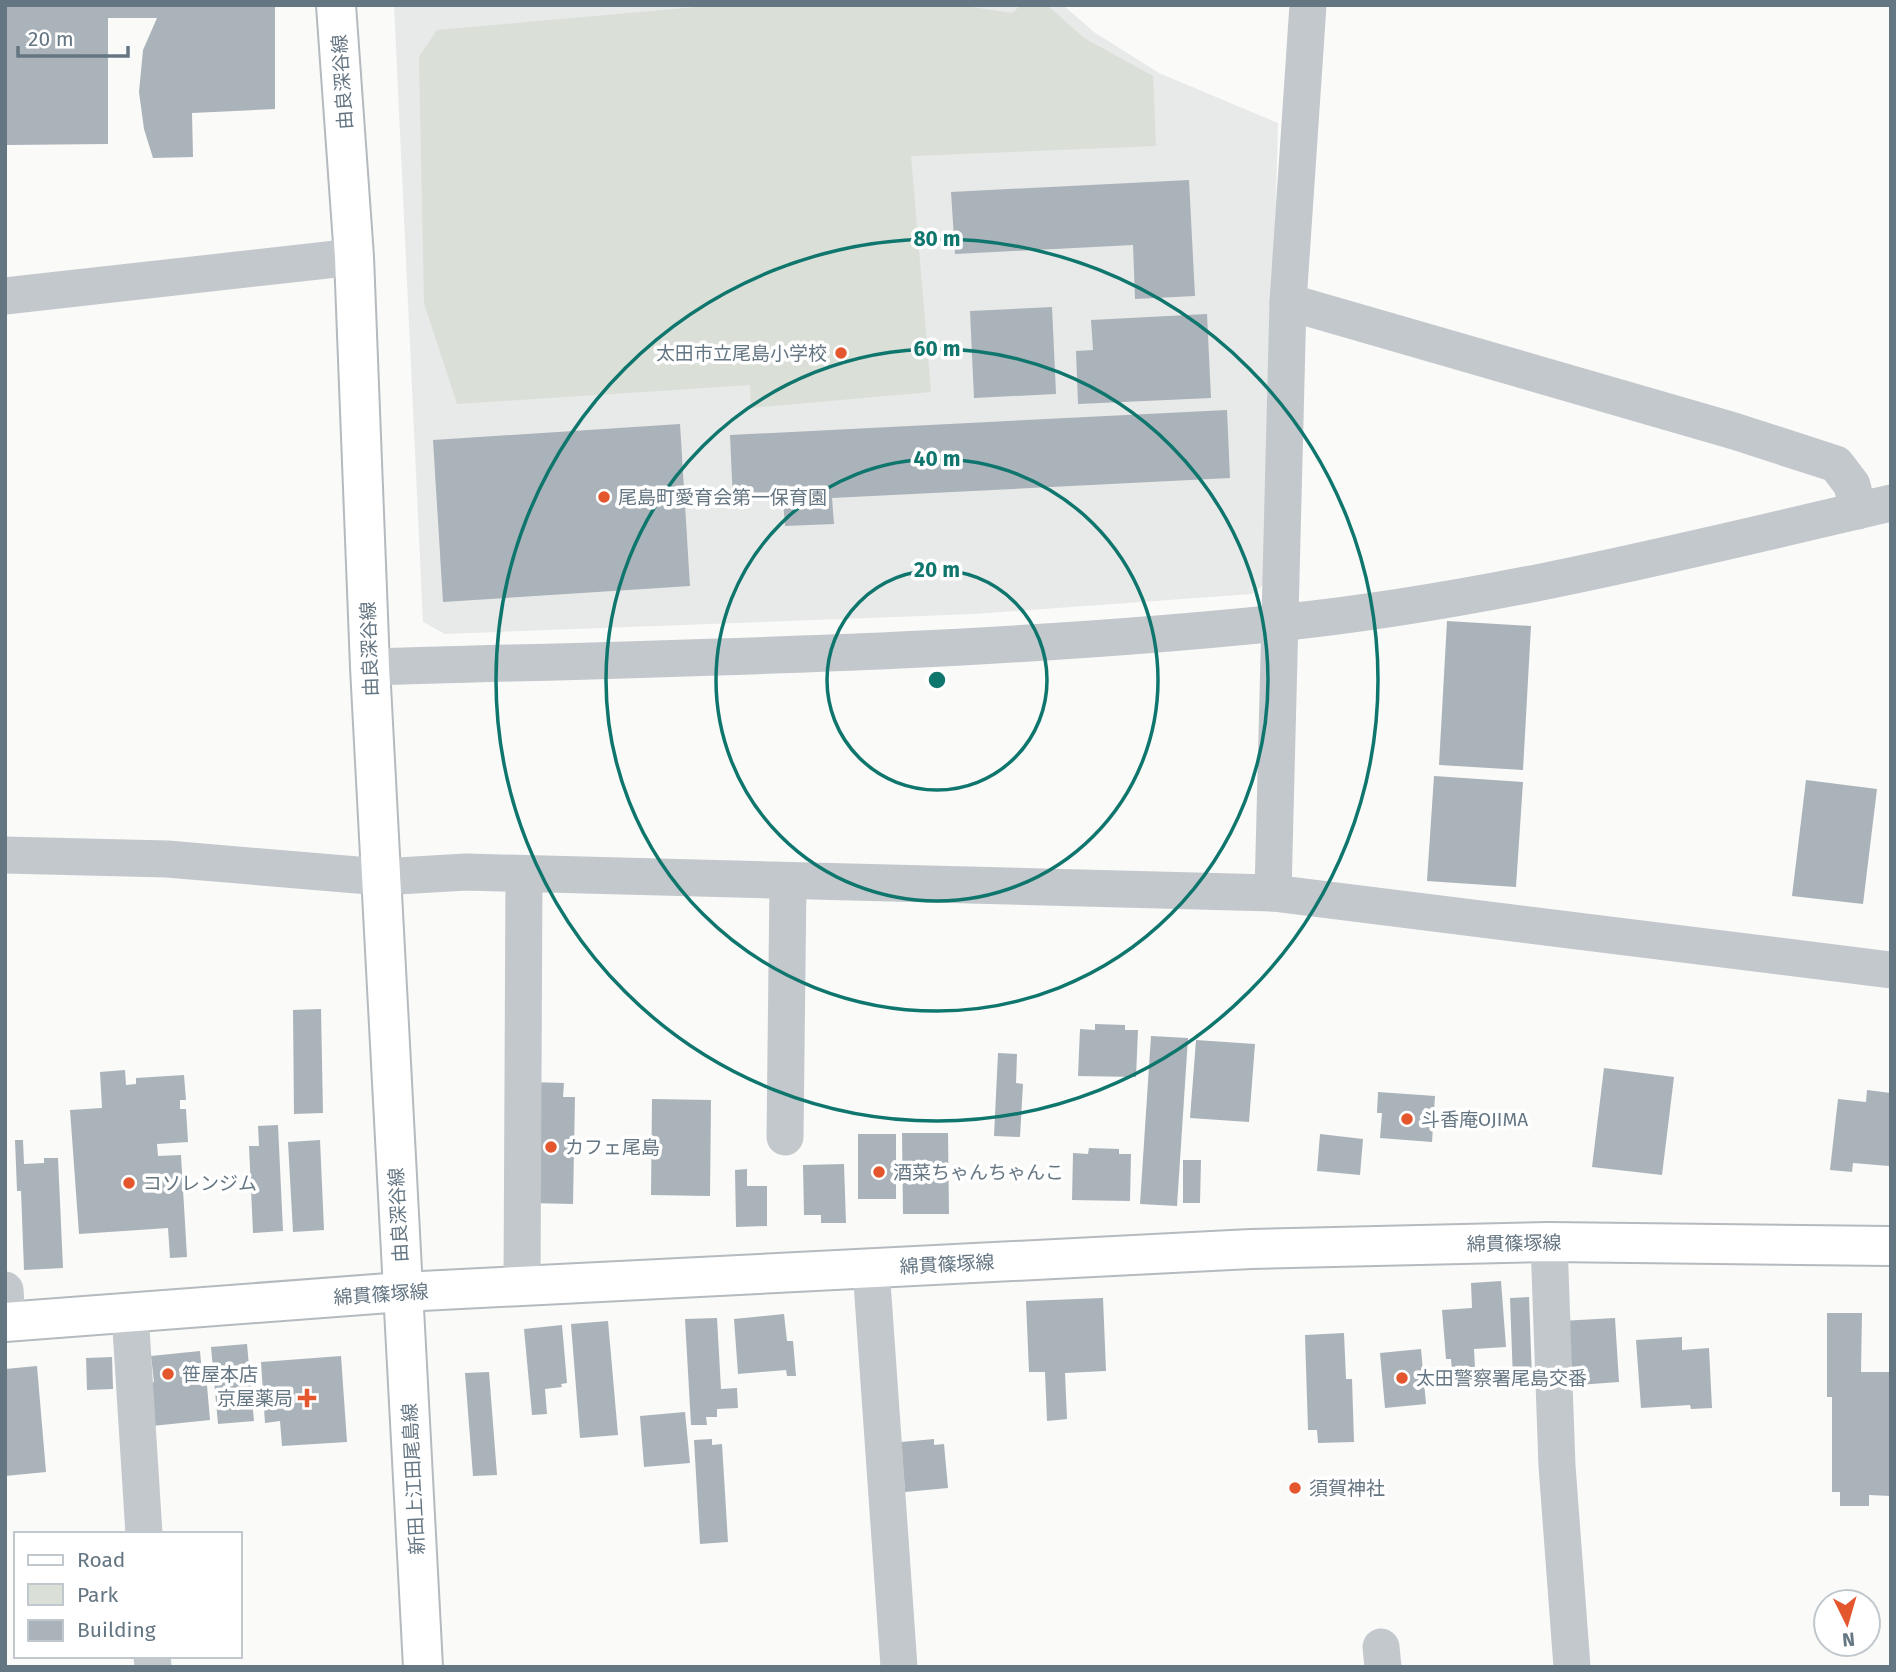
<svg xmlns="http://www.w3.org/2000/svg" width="1896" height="1672" viewBox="0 0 1896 1672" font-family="'Fira Sans','Noto Sans JP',sans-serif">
  <rect width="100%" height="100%" fill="#fafaf8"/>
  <polygon fill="#e8e9e9" points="394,5 1063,5 1094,32 1159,73 1278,123 1266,583 1252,594 974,614 445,634 423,622"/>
  <polygon fill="#dadfd7" points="719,5 958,5 1012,13 1021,5 1047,5 1084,38 1153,76 1156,146 911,156 931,392 751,408 750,385 457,404 424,303 419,57 437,30"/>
  <g fill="#aab3b9">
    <polygon points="5,5 275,5 275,109 192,113 193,157 153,158 144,129 139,92 143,50 157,18 108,18 108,144 5,145"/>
    <polygon points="1189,180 1195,296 1135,299 1133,245 955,254 951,192"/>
    <polygon points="1052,307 1056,394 974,398 970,311"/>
    <polygon points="1207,314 1211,398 1078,404 1076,351 1093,350 1091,320"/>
    <polygon points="1227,410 1230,478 832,498 834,524 785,526 783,500 733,502 730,435"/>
    <polygon points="680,424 690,586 443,602 433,440"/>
    <polygon points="1447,621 1531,626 1523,770 1439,765"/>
    <polygon points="1434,776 1523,782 1516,887 1427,881"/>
    <polygon points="1806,780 1877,789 1863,904 1792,896"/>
    <polygon points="321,1009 323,1113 294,1114 293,1010"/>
    <polygon points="1095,1024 1125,1025 1125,1030 1138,1030 1136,1077 1078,1076 1080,1029 1095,1030"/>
    <polygon points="1151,1036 1188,1038 1177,1206 1140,1204"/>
    <polygon points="1196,1040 1255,1044 1249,1122 1190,1118"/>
    <polygon points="998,1053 1017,1054 1016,1083 1023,1084 1020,1137 994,1136"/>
    <polygon points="1604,1068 1674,1077 1662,1175 1592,1167"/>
    <polygon points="125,1070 126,1085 136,1084 136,1078 184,1075 186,1100 180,1100 180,1109 186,1109 188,1142 157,1144 158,1156 181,1155 187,1257 170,1258 168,1228 79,1234 70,1110 102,1108 100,1072"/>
    <polygon points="531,1082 564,1083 563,1097 575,1097 573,1204 528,1203"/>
    <polygon points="1867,1090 1891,1093 1889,1166 1853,1163 1852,1172 1830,1170 1838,1099 1866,1102"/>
    <polygon points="1378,1092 1435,1096 1432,1142 1380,1138 1382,1113 1377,1113"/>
    <polygon points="652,1099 711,1100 710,1196 651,1195"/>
    <polygon points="278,1125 283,1231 253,1233 249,1146 259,1146 258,1126"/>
    <polygon points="902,1133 948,1133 949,1214 903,1214"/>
    <rect x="858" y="1134" width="38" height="65"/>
    <polygon points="1320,1134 1363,1139 1360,1175 1317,1171"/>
    <polygon points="15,1140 23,1140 24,1164 44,1163 44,1158 58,1158 63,1268 24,1270 21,1191 17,1191"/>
    <polygon points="320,1140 324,1230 293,1232 288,1142"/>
    <polygon points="1089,1148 1119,1149 1119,1154 1131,1154 1130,1201 1072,1200 1073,1153 1088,1154"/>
    <polygon points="1183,1160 1201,1160 1200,1203 1183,1203"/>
    <polygon points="844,1164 846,1223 821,1223 821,1215 804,1215 803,1165"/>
    <polygon points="747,1169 747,1186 767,1186 767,1226 736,1227 735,1170"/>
    <polygon points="1501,1281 1506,1347 1474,1349 1475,1368 1452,1370 1451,1359 1446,1359 1442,1310 1472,1308 1471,1283"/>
    <polygon points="1529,1297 1532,1379 1513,1380 1510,1298"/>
    <polygon points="1103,1298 1106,1371 1065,1373 1067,1419 1047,1421 1045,1372 1029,1372 1026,1301"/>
    <polygon points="1827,1313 1862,1313 1861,1372 1891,1372 1891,1496 1869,1495 1869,1506 1840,1506 1840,1492 1832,1492 1832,1397 1827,1397"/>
    <polygon points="784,1314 787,1341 793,1341 796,1376 787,1376 786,1370 738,1374 734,1319"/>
    <polygon points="717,1318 721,1389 737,1388 738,1408 717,1409 717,1417 706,1417 707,1425 691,1425 685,1319"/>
    <polygon points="1615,1318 1619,1382 1564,1386 1561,1321"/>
    <polygon points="608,1321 618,1435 580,1438 571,1324"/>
    <polygon points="562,1325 567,1383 561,1384 562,1387 545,1389 547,1414 532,1415 524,1329"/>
    <polygon points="1344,1333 1346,1379 1352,1379 1354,1442 1318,1443 1317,1430 1308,1430 1305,1335"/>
    <polygon points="1682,1337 1682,1350 1709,1348 1712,1408 1691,1409 1690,1405 1641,1408 1636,1340"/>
    <polygon points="247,1344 254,1421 218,1424 211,1347"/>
    <polygon points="1421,1349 1426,1404 1385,1408 1380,1353"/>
    <polygon points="200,1351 202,1374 206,1374 210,1420 152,1426 147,1383 154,1382 151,1356"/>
    <polygon points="341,1356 347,1442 282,1446 280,1421 265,1423 261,1362"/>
    <polygon points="112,1357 113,1389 87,1390 86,1358"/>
    <polygon points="37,1366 46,1472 5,1476 5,1369"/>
    <polygon points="489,1372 497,1475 473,1476 465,1373"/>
    <polygon points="685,1412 690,1463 644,1467 640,1416"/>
    <polygon points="712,1439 712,1445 722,1444 728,1542 700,1544 694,1440"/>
    <polygon points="934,1439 934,1445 944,1444 948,1488 905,1492 901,1442"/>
  </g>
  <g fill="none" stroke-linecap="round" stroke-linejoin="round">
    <defs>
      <g id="major">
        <polyline points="336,5 354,257 370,667 423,1667"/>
        <polyline points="5,1322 402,1292 1251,1249 1549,1242 1891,1246"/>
      </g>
    </defs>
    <use href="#major" stroke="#b5babe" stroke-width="42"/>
    <g stroke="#c3c8cc" stroke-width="37">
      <polyline points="5,296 354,257"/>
      <polyline points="1288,302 1734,431 1836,464 1852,485 1858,511"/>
      <path d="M 370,667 C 673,658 976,654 1278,623 C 1485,602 1688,550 1891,503"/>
      <polyline points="5,855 167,859 381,877 466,872 1273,893 1891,970"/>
      <polyline points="1273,893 1288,302 1308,5"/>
      <polyline points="785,1137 788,881"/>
      <polyline points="1549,1242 1557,1466 1572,1667"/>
      <polyline points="871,1268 899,1667"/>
      <polyline points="522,1286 524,874"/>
      <polyline points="5,1290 7,1322"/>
      <polyline points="130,1313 144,1534"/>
      <polyline points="1381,1647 1383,1667"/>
      <polyline points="152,1656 153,1667"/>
    </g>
    <use href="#major" stroke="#fff" stroke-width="38"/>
  </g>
  <g fill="none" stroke="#0f766e" stroke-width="3.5">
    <circle cx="937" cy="680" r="110"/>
    <circle cx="937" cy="680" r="221"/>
    <circle cx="937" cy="680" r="331"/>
    <circle cx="937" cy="680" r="441"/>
  </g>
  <g fill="#e4572e" stroke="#fff" stroke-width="2.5">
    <circle cx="841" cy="353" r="7"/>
    <circle cx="604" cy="497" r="7"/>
    <circle cx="1407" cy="1119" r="7"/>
    <circle cx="551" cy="1147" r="7"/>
    <circle cx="879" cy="1172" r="7"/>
    <circle cx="129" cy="1183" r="7"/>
    <circle cx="168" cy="1374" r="7"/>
    <circle cx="1402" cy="1378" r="7"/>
    <path d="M303.5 1387.5h7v7h7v7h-7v7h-7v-7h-7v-7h7z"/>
    <circle cx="1295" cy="1488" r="7"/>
  </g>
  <g text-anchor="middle" stroke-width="7" stroke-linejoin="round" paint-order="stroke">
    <g font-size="19" fill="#657683" stroke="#fff">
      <text transform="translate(342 82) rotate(-94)" y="7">由良深谷線</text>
      <text transform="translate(369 649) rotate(-92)" y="7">由良深谷線</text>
      <text transform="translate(398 1215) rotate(-93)" y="7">由良深谷線</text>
      <text transform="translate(1514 1243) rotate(-1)" y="7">綿貫篠塚線</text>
      <text transform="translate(947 1264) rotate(-3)" y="7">綿貫篠塚線</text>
      <text transform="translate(381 1294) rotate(-4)" y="7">綿貫篠塚線</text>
      <text transform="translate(413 1479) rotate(-93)" y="7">新田上江田尾島線</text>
    </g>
    <g font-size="19" fill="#657683" stroke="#fff" text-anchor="start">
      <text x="827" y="360" text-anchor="end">太田市立尾島小学校</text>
      <text x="618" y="504">尾島町愛育会第一保育園</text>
      <text x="1421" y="1126">斗香庵OJIMA</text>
      <text x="565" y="1154">カフェ尾島</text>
      <text x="893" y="1179">酒菜ちゃんちゃんこ</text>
      <text x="143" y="1190">コソレンジム</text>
      <text x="182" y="1381">笹屋本店</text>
      <text x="1416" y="1385">太田警察署尾島交番</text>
      <text x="293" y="1405" text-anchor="end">京屋薬局</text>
      <text x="1309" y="1495">須賀神社</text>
    </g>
  </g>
  <circle cx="937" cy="680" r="10" fill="#0f766e" stroke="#fff" stroke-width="3.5"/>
  <g font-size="21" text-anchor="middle" font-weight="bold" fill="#0f766e" stroke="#fff" stroke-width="7" stroke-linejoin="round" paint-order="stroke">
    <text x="937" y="246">80 m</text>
    <text x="937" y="356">60 m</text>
    <text x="937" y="466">40 m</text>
    <text x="937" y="577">20 m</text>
  </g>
  <rect width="1896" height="1672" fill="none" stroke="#657683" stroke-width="14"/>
  <rect x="14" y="1532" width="228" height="126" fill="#ffffff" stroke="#c1c8cd" stroke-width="2"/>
  <rect x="28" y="1555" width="35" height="10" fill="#ffffff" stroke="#c1c8cd" stroke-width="2"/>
  <text x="77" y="1567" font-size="21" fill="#657683">Road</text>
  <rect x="28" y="1584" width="35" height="21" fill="#dadfd7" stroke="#c1c8cd" stroke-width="2"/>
  <text x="77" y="1602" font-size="21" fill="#657683">Park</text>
  <rect x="28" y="1620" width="35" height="21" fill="#aab3b9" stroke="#c1c8cd" stroke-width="2"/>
  <text x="77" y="1637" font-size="21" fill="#657683">Building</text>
  <g transform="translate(1847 1623) rotate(175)"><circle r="33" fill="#ffffff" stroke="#c1c8cd" stroke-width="2"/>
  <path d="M0-5L12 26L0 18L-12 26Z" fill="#e4572e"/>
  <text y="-10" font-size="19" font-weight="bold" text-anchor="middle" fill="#657683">N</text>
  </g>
  <path d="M18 46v10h110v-10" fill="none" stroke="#657683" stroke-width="3.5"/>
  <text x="28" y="46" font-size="21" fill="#657683" stroke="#ffffff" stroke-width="5" paint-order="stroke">20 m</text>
</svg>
